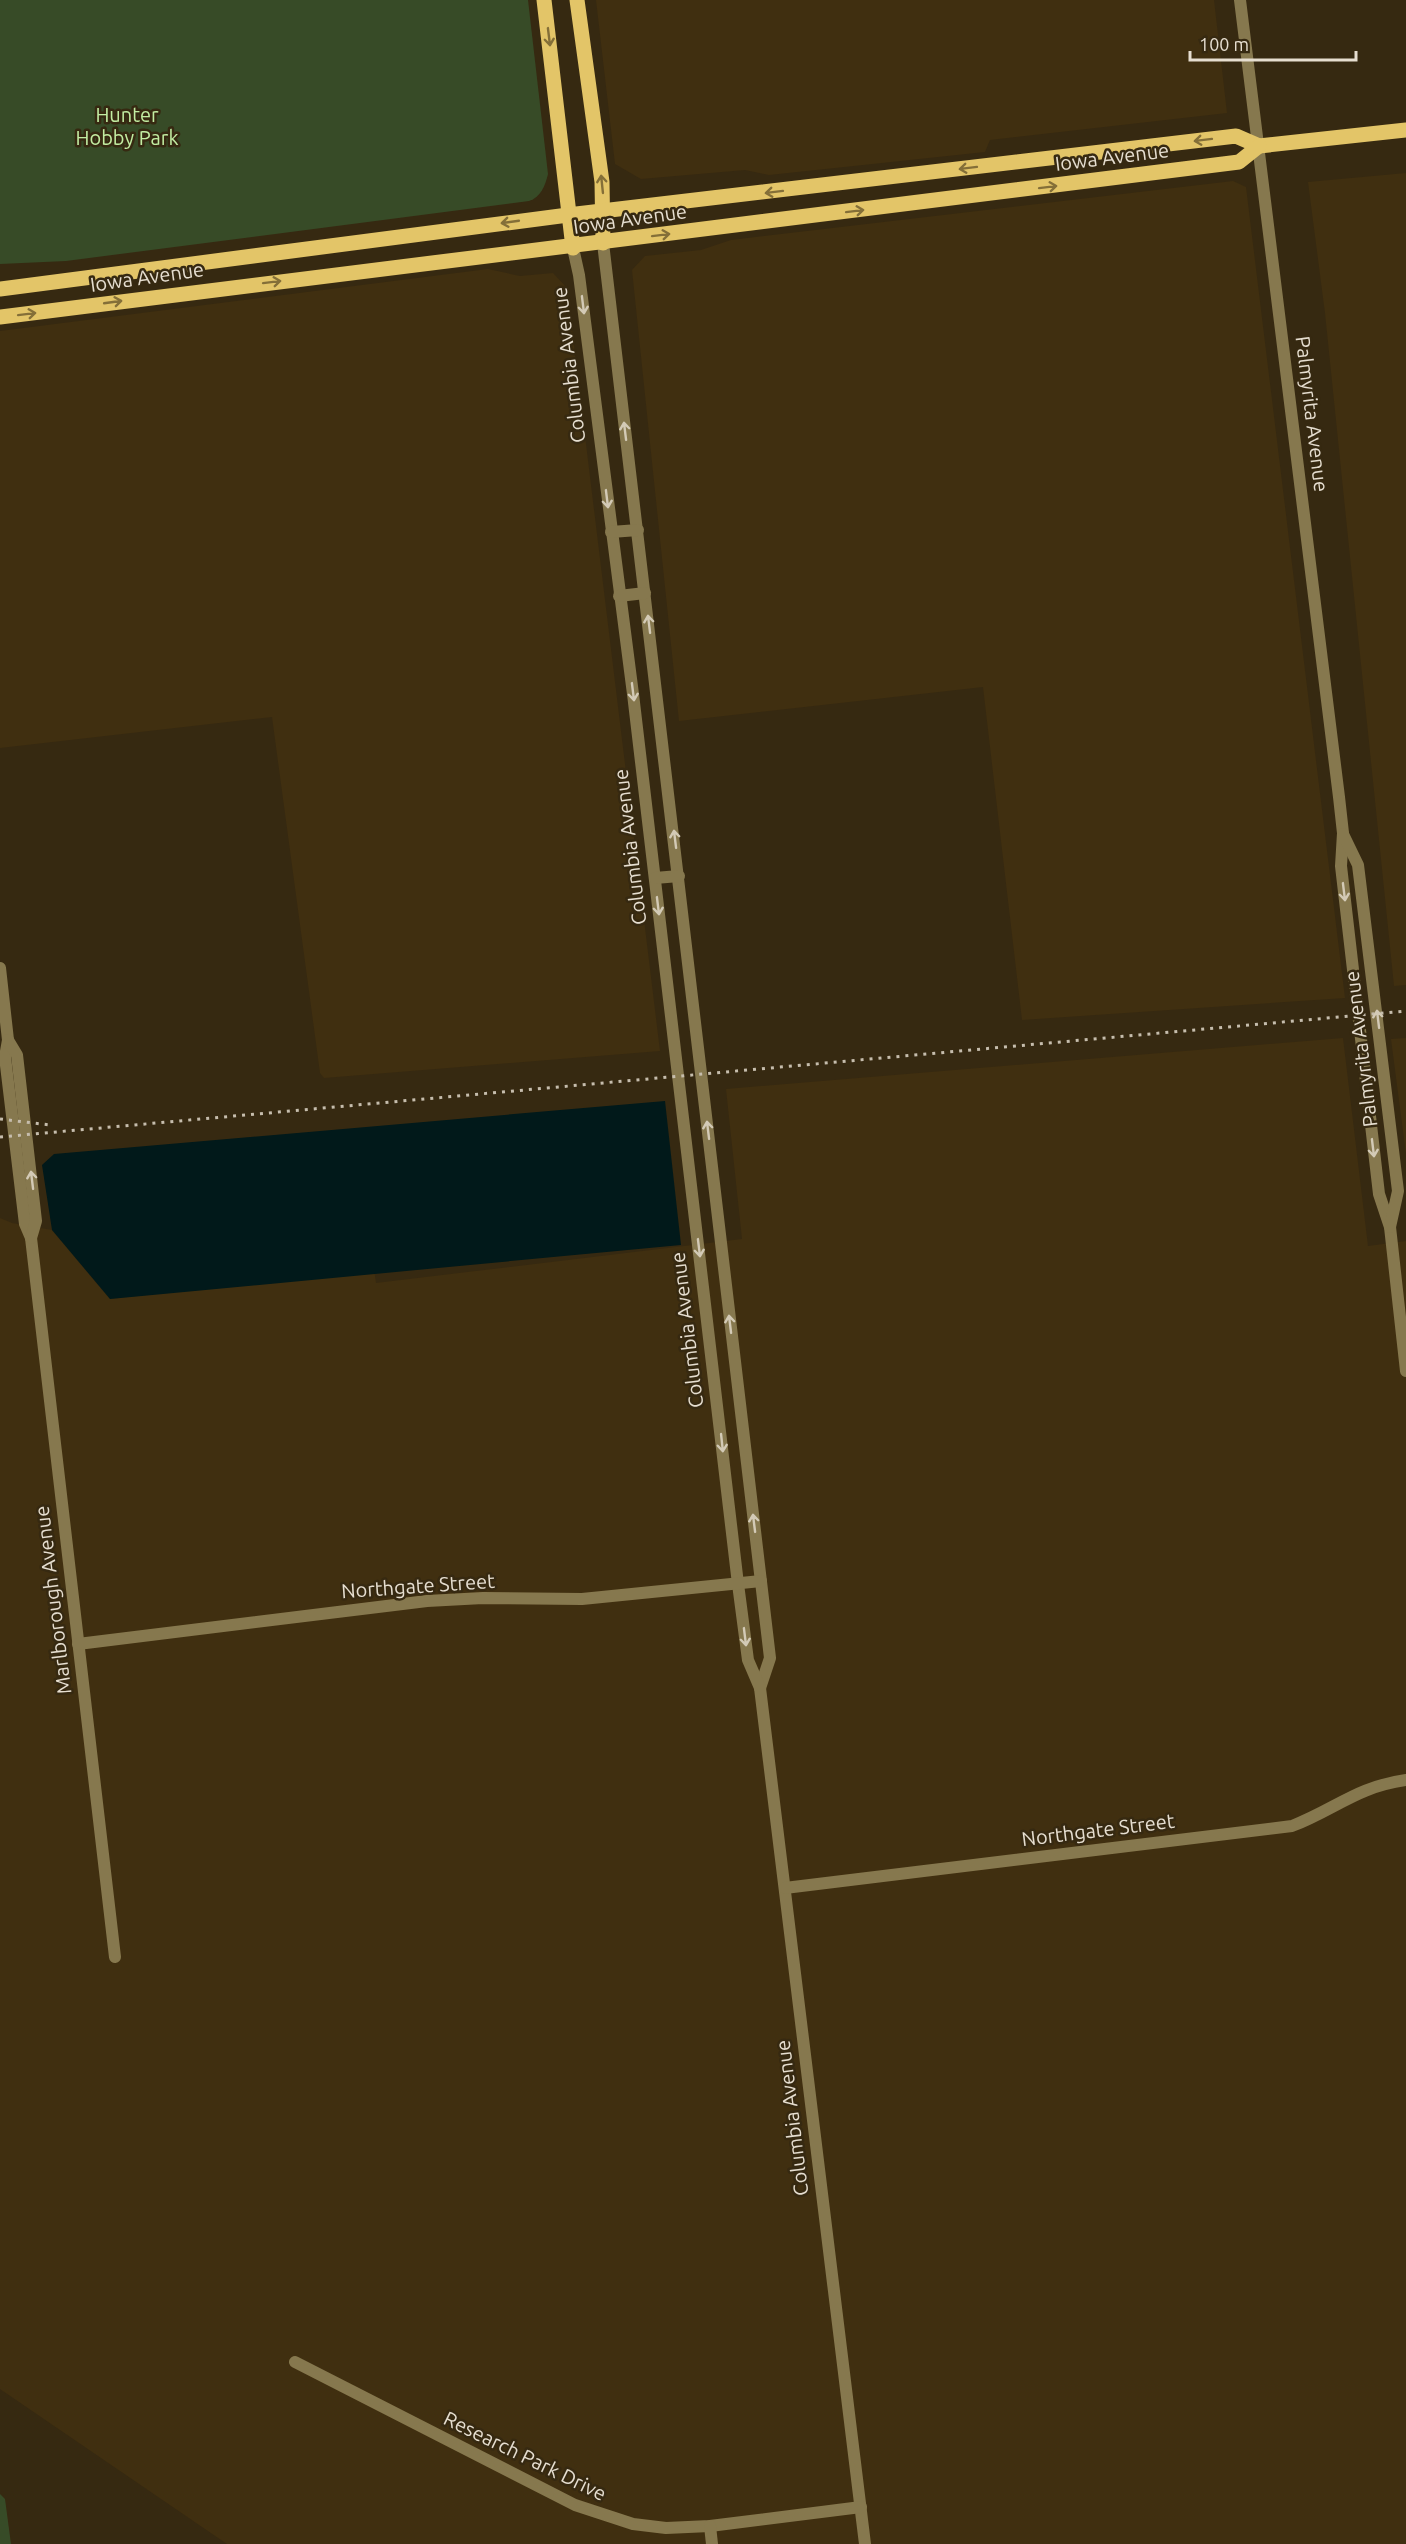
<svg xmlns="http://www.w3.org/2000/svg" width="1406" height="2544" viewBox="0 0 1406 2544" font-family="Ubuntu,sans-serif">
  <rect width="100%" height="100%" fill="#362911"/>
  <g fill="#402f10">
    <polygon points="596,0 1214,0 1227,113 990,140 985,152 769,175 745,170 641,179 615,164"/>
    <polygon points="1406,173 1406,985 1394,986 1325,313 1308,182"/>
    <polygon points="1233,181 1246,187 1345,998 1022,1020 983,687 679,721 632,270 645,256 701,250 731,240"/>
    <polygon points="488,269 520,276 553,273 567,288 660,1051 324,1078 320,1073 272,717 0,748 0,331"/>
    <polygon points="1343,1038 1368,1246 1406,1241 1406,2544 227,2544 0,2389 0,1218 12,1223 52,1230 110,1299 374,1269 376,1283 742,1239 726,1089"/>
    <polygon points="1406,1038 1406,1154 1391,1039"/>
  </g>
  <g fill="#374b27">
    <path d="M 0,0 L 528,0 L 548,174 C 545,186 541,197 529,201 L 66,261 L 0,264 Z"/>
    <polygon points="0,2494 5,2499 11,2544 0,2544"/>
  </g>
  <polygon fill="#01191a" points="665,1101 681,1245 110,1299 52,1230 42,1165 54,1154"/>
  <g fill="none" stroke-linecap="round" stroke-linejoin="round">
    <g stroke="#86784e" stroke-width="12">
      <polyline points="1240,0 1339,797 1343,833 1341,866 1379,1194 1390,1227 1406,1371"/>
      <polyline points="603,243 770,1658 760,1688"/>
      <polyline points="573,248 579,275 633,694 738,1584 748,1660 760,1688 865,2544"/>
      <polyline points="611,532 638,530"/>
      <polyline points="619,596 645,593"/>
      <polyline points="1343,834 1358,865 1398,1191 1390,1227"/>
      <polyline points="655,878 679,876"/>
      <polyline points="0,968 8,1040 5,1057 25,1224 31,1238 115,1957"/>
      <polyline points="8,1040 17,1055 36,1221 31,1238"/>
      <polyline points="78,1644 427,1601 483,1598 582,1599 761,1581"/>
      <path d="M 785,1888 L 1292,1826 C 1336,1809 1356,1787 1406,1780"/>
      <polyline points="295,2362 575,2505 633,2524 666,2528 710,2526 861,2507"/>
      <polyline points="710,2526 712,2544"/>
    </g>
    <g stroke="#e3c568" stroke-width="15">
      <polyline points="544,0 573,248"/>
      <polyline points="577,0 602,182 603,243"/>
      <polyline points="0,289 568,215 1236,136 1259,146 1406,130"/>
      <polyline points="0,317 1239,162 1259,146"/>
    </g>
    <g stroke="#c6bdad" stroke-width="3" stroke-dasharray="3 6" stroke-linecap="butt">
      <polyline points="0,1119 50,1125"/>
      <polyline points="0,1137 1406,1011"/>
    </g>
  </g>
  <defs><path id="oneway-shaft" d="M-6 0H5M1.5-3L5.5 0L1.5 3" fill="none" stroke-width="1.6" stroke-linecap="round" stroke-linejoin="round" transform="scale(1.5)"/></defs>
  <g stroke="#846f38">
    <use href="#oneway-shaft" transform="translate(549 37) rotate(83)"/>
    <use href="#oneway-shaft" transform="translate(1203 140) rotate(173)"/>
    <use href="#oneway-shaft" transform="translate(968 168) rotate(173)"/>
    <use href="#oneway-shaft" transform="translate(602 184) rotate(-96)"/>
    <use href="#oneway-shaft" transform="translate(1048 187) rotate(-7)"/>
    <use href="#oneway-shaft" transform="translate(774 192) rotate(173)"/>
    <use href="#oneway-shaft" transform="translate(855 211) rotate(-7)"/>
    <use href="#oneway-shaft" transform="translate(510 222) rotate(172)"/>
    <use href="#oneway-shaft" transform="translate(661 235) rotate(-7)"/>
    <use href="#oneway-shaft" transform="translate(272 282) rotate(-7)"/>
    <use href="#oneway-shaft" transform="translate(113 302) rotate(-8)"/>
    <use href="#oneway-shaft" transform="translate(27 314) rotate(-7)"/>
  </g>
  <g stroke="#d3cab6">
    <use href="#oneway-shaft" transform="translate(583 305) rotate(83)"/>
    <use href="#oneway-shaft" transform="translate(625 431) rotate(-97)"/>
    <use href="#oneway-shaft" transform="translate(607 499) rotate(83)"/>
    <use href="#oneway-shaft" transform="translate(649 624) rotate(-97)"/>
    <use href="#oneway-shaft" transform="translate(633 692) rotate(83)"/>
    <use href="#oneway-shaft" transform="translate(675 839) rotate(-97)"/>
    <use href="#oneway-shaft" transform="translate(1344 892) rotate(83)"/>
    <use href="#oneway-shaft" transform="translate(658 906) rotate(83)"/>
    <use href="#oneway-shaft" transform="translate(1378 1019) rotate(-97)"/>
    <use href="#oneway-shaft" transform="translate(708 1130) rotate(-97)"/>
    <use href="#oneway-shaft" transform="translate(1373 1148) rotate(83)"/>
    <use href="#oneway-shaft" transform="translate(32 1180) rotate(-97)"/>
    <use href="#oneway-shaft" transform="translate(699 1248) rotate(83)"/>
    <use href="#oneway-shaft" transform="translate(730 1324) rotate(-97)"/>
    <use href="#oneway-shaft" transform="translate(722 1443) rotate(84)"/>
    <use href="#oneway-shaft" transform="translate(754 1523) rotate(-97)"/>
    <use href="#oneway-shaft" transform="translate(745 1637) rotate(83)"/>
  </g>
  <g text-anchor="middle" stroke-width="5" stroke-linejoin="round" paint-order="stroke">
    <g font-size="20" fill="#c2eda2" stroke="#362911">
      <text x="127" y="122">Hunter<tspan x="127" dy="23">Hobby Park</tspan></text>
    </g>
    <g font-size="20" fill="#e6ded0" stroke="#362911">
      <text transform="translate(1112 157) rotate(-7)" y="7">Iowa Avenue</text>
      <text transform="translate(630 219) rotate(-8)" y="7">Iowa Avenue</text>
      <text transform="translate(147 277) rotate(-8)" y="7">Iowa Avenue</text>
      <text transform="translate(569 365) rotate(-97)" y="7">Columbia Avenue</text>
      <text transform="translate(1312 414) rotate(83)" y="7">Palmyrita Avenue</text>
      <text transform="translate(630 847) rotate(-97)" y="7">Columbia Avenue</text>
      <text transform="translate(1361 1049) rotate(-97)" y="7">Palmyrita Avenue</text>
      <text transform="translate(687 1330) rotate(-97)" y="7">Columbia Avenue</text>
      <text transform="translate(418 1586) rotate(-4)" y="7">Northgate Street</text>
      <text transform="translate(53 1600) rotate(-97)" y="7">Marlborough Avenue</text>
      <text transform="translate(1098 1830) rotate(-7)" y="7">Northgate Street</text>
      <text transform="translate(792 2118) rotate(-97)" y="7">Columbia Avenue</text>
      <text transform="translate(525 2456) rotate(26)" y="7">Research Park Drive</text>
    </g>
  </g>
  <path d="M1190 51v9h166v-9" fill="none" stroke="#e6ded0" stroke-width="3"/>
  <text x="1199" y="51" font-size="18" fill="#e6ded0" stroke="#362911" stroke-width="4.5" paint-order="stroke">100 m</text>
</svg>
